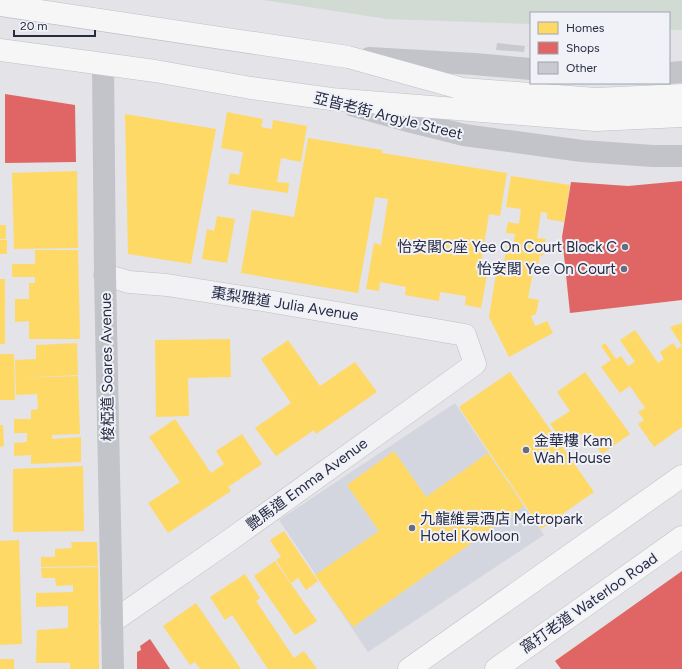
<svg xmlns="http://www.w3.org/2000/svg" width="682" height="669" viewBox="0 0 682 669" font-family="Figtree,'Noto Sans TC',sans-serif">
  <rect width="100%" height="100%" fill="#e3e3e8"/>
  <polygon fill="#d4d6df" points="455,403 544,535 368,652 279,520"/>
  <polygon fill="#d1dbd3" points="263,0 682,0 682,30 669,30 669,13 531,13 531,24 387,19"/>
  <g fill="#ffd966">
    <polygon points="227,112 263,119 261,127 272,129 273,120 307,126 301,162 281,158 277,182 289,183 288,193 228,184 230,173 239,175 243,152 221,148"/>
    <polygon points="125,114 216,129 191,264 128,254"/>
    <polygon points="308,138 382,150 382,153 507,173 500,216 489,214 481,263 489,264 481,308 465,305 466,296 440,292 439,301 405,295 406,287 380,282 379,291 366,289 374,243 381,245 388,199 375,197 358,293 241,273 252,210 294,217"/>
    <polygon points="77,171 78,248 14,249 12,173"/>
    <polygon points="511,176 570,185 564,222 547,219 547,213 541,212 537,238 546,239 543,256 540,255 537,272 533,272 528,298 539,300 536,314 531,316 535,326 547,321 553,333 509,357 489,317 496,274 502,275 507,244 513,245 515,234 506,233 508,222 519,224 521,209 506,207"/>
    <polygon points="669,186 673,227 682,225 682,258 676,259 680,300 654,303 649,258 636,260 641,303 618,306 614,263 569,268 567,236 610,232 606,192 630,190 634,231 644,229 641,189"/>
    <polygon points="217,216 235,219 227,263 202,259 207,229 214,231"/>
    <rect x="0" y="225" width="6" height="14"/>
    <rect x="0" y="240" width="7" height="14"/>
    <polygon points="35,250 78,250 80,339 29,339 29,321 15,322 15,299 29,299 29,283 35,283 35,277 12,277 12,264 35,264"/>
    <rect x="0" y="279" width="5" height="65"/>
    <polygon points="682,323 682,346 670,327"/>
    <polygon points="635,330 658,363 664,359 660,352 673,343 677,349 682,346 682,427 654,447 638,424 644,420 638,412 645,408 630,386 620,393 601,367 611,360 601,346 605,343 616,359 621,356 628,366 635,362 620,340"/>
    <polygon points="230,339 231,377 188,378 189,416 156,417 155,340"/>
    <polygon points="288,340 320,386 355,362 377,392 316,434 314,430 276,456 255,428 291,403 261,359"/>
    <polygon points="77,343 78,375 19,378 78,376 80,434 52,435 52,439 81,437 81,462 31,464 31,455 14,456 14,443 27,442 27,433 14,433 14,419 31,419 31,410 38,409 37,394 16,395 15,360 36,359 36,345"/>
    <polygon points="0,354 14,354 15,400 0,400"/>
    <polygon points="510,372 594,492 541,529 459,407"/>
    <polygon points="585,372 630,434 602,454 586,432 566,446 550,424 570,411 557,392"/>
    <polygon points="175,419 211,473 224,464 216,451 242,434 262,464 228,487 231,491 168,533 148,503 180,482 149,437"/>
    <polygon points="0,425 3,425 4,446 0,447"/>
    <polygon points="394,451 426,497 488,453 524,506 353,627 315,575 379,531 347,485"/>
    <polygon points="83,466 84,531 13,532 13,469"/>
    <polygon points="284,531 318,581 306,590 298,578 291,583 276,560 281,557 270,540"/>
    <polygon points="19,540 22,644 0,645 0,541"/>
    <polygon points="71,542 97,542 98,566 41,567 41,557 55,557 55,549 72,548"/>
    <polygon points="275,561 317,621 295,635 254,576"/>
    <polygon points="98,567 99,669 70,669 70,663 36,663 37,630 68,628 68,606 36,607 36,593 73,592 73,585 56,586 55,578 42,578 41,568"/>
    <polygon points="245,574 260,598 256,601 294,658 304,651 317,669 268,669 232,615 225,620 210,597"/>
    <polygon points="665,584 682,608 682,613 642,641 662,669 629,669 621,658 606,669 562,669 556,660"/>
    <polygon points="196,603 241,669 200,669 195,662 190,665 163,626"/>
    <rect x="0" y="659" width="14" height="10"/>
  </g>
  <g fill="#e06666">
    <polygon points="5,94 75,105 76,162 5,163"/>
    <polygon points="682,181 682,300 570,313 562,237 571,182 628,186"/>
    <polygon points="682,571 682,669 561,669 555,661"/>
    <polygon points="150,639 170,669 137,669 137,652 141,650 140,646"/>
  </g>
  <polygon fill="#c9c9cf" points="497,43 525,46 524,52 496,50"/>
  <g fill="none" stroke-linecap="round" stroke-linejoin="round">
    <defs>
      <polyline id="street" points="105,275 129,282 167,285 262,300 465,335 475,364 230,540 112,622"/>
      <g id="primary">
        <polyline points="0,5 348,57 463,89 596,99 682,95"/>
        <polyline points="0,50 155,71 251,88 331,99 596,120 682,116"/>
        <polyline points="409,669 682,476"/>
        <polyline points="496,669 682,537"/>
      </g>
    </defs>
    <use href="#street" stroke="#bebfc4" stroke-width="23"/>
    <use href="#primary" stroke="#bfc0c6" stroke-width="23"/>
    <use href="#street" stroke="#f2f2f5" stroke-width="22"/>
    <g stroke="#c3c4ca" stroke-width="22">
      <polyline points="369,58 474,64 531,69"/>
      <polyline points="103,64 105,275 113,669"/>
      <polyline points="669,73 682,72"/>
      <polyline points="354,106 404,120 464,135 582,151 653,156 682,156"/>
    </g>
    <use href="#primary" stroke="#f6f6f7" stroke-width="22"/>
  </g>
  <g fill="#696c7d" stroke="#f0f2f8" stroke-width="1.5">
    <circle cx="625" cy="247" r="4"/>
    <circle cx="624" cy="269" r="4"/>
    <circle cx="526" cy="450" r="4"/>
    <circle cx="412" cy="528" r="4"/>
  </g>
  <g text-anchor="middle" stroke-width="4" stroke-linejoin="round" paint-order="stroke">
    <g font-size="15" fill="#282c43" stroke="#f0f2f8">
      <text transform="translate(388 116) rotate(14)" y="5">亞皆老街 Argyle Street</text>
      <text transform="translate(285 304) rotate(9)" y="5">棗梨雅道 Julia Avenue</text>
      <text transform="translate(107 367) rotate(-91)" y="5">梭椏道 Soares Avenue</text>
      <text transform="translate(307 484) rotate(-36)" y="5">艷馬道 Emma Avenue</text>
      <text transform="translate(589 603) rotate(-35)" y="5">窩打老道 Waterloo Road</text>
    </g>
    <g font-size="15" fill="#282c43" stroke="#f0f2f8" text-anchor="end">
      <text x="617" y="252">怡安閣C座 Yee On Court Block C</text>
      <text x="616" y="274">怡安閣 Yee On Court</text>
      <text x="534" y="446" text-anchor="start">金華樓 Kam<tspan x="534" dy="17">Wah House</tspan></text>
      <text x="420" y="524" text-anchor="start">九龍維景酒店 Metropark<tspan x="420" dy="17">Hotel Kowloon</tspan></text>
    </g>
  </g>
  <rect x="530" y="12" width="140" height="72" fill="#f0f2f8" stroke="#a0a3b0"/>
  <rect x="538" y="22" width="20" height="12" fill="#ffd966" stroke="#a0a3b0"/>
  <text x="566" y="32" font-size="12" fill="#282c43">Homes</text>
  <rect x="538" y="42" width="20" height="12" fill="#e06666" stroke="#a0a3b0"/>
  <text x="566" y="52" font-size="12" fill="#282c43">Shops</text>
  <rect x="538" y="62" width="20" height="12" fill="#c9c9cf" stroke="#a0a3b0"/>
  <text x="566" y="72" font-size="12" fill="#282c43">Other</text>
  <path d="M14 30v6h81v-6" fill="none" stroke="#282c43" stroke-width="2"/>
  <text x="20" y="30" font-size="12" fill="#282c43" stroke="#f0f2f8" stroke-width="3" paint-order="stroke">20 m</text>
</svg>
